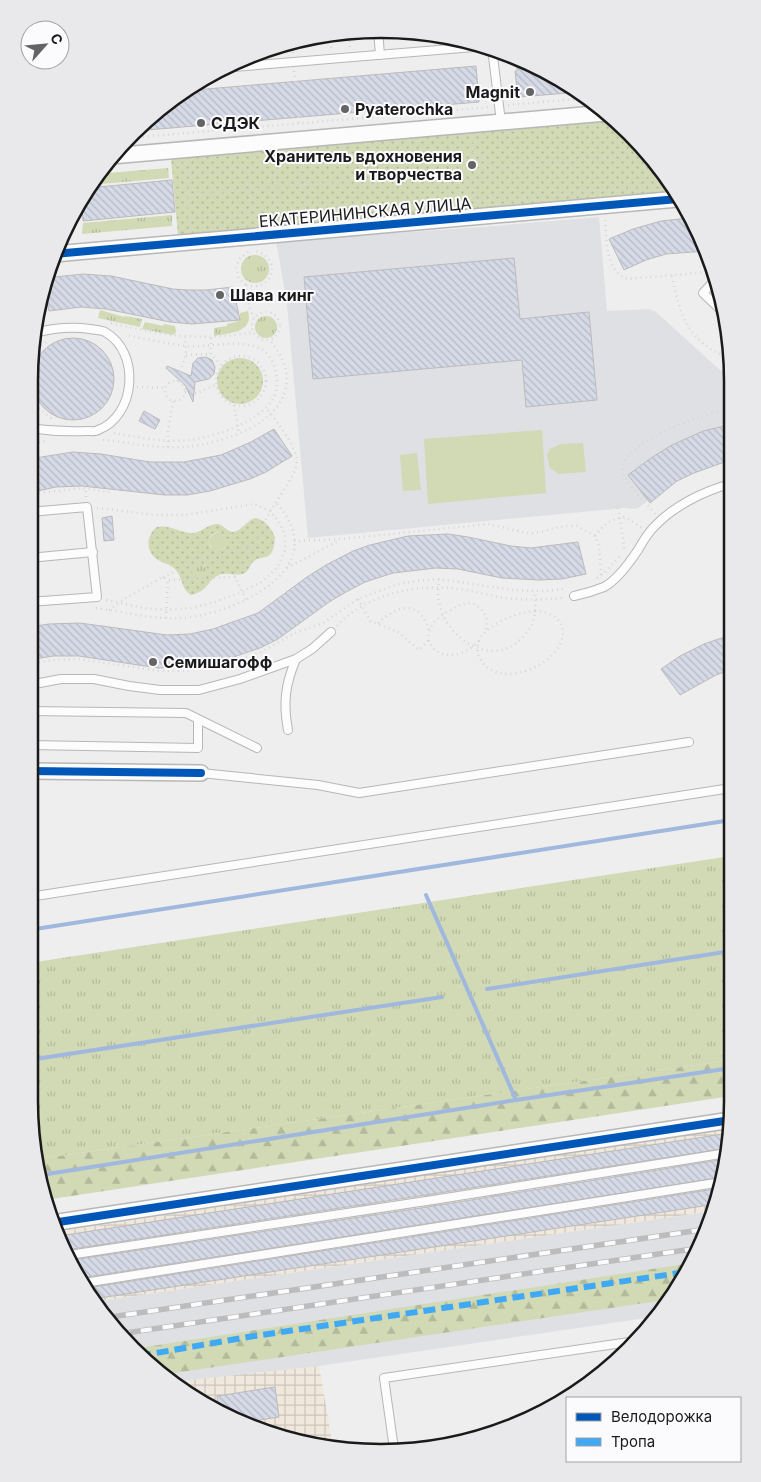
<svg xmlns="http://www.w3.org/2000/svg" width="761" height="1482" viewBox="0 0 761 1482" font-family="Inter,sans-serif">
  <defs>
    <pattern id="industrial-grid" width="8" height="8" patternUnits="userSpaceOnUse" patternTransform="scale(1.25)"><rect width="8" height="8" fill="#f0e7dd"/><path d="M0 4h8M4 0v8" fill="none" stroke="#cdc6bd"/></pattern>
    <pattern id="grass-tufts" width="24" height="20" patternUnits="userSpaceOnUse" patternTransform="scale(1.25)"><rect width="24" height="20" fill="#d1d9b5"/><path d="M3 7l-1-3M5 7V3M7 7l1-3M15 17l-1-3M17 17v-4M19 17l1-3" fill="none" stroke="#b3ba9b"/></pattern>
    <pattern id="forest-firs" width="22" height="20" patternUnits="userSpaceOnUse" patternTransform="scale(1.25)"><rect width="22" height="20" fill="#d1d9b5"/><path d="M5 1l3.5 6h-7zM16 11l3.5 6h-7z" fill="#b3ba9b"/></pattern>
    <pattern id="park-dots" width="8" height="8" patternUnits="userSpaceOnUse" patternTransform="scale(1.25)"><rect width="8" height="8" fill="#d1d9b5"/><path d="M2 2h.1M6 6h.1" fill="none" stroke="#b3ba9b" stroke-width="1.8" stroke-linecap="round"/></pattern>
    <pattern id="building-back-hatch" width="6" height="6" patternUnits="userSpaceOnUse" patternTransform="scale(1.25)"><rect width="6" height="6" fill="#d5dae6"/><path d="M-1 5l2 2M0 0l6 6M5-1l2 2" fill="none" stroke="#b6bac5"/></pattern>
  </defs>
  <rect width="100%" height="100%" fill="#eee"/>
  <g fill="url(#industrial-grid)">
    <polygon points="731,1128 720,1192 713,1211 94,1302 57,1232"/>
    <polygon points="319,1366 333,1447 312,1446 204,1406 171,1382"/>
  </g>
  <g fill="#dee0e4">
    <polygon points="599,217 607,311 648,309 655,311 721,371 729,374 729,425 703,431 672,445 651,458 628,475 648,500 637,509 624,508 308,538 287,304 276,241 483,227"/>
    <polygon points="713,1211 696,1257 653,1317 319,1366 171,1382 148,1366 102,1316 94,1302"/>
  </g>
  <g fill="url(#grass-tufts)">
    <polygon points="168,168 169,178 90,185 96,174"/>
    <polygon points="172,215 172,226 82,234 83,223"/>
    <circle cx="255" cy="269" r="14"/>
    <polygon points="100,310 124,317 125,316 142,319 140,327 98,318"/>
    <path d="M 248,311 C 254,333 229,333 214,336 L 214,328 L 227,326 L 227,324 L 239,321 L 240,319 L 240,313 Z"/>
    <circle cx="266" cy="327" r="11"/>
    <polygon points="145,322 163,326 164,324 175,326 176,332 173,335 142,329"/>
    <circle cx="218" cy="542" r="9"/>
    <circle cx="199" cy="571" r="8"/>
    <polygon points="731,856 731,1060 38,1159 29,1101 29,963"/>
  </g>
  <g fill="url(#forest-firs)">
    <polygon points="731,1060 731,1096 45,1200 38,1159"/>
    <polygon points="691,1263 665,1300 161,1375 148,1366 132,1349"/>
  </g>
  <g fill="url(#park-dots)" fill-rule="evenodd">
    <polygon points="611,118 660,167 674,191 178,235 171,158"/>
    <circle cx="240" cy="381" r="23"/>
    <path d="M 255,518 C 266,520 270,527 275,537 C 273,566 262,552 252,563 C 249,567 248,573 242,574 C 235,576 226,572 219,575 C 207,580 209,591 191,595 C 181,589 183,577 175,569 C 170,564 163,563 158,560 C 145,552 146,535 157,527 C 169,524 180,533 192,533 C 201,533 209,523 218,524 C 223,525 227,531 232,532 C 240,533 247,520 255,518 ZM 218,532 L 225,536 L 227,544 L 225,548 L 218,551 L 210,547 C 207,540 210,534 218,532 ZM 199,563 L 205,565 L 207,569 L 206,575 L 200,579 L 193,576 L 192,573 L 193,566 Z"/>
  </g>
  <g fill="#d1d9b5">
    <polygon points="542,430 546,493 428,504 424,439"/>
    <polygon points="583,443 586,472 559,474 550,468 547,455 550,449 561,444"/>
    <polygon points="417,453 421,490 403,491 400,455"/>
  </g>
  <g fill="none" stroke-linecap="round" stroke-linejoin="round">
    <g stroke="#a0b8de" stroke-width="4">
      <polyline points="426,895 516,1100"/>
      <polyline points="29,930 731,820"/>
      <polyline points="487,989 731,951"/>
      <polyline points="29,1060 442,997"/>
      <polyline points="41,1175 516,1100 731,1068"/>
    </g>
  </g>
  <g fill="url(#building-back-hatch)" stroke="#bbb">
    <polygon points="530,63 536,65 580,92 519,97 519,90 517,90 515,71 517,71 517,64"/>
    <polygon points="476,66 479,102 135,131 148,116 183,91"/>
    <polygon points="172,180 175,212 83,221 81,199 88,188"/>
    <polygon points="689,218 707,251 666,254 646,260 624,270 609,239 633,229 661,221"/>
    <polygon points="514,258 520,319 589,312 597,400 526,407 522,360 313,379 304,277"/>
    <polygon points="83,274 111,276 173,289 188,290 206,290 233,287 240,320 192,324 170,322 106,309 81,307 49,311 43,283 45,278"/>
    <circle cx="73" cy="379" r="41"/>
    <polygon points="206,357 212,360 215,367 214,374 209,379 195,382 193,402 185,385 166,368 167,366 191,376 193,363 198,358"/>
    <polygon points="144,411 160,420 155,429 139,421"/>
    <polygon points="729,425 730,460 694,473 677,481 650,503 628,475 651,458 672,445 703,431"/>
    <polygon points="274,429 292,456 266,472 250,479 210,491 187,495 165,495 82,486 56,487 33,492 29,479 29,459 73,452 101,454 150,462 184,462 221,455 251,442"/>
    <polygon points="112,516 114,540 104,541 102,518"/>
    <polygon points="448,534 468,537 511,546 531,548 578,542 586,574 562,579 539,580 502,578 458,569 436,568 393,573 365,582 346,592 329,602 278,639 260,648 219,662 198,666 158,668 79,656 53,656 29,660 29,627 49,624 80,623 167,635 190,634 213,629 258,613 307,577 326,565 353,551 370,545 408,536"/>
    <polygon points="730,635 730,670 716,675 680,695 661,669 680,656 704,644"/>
    <polygon points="730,1133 728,1148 432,1194 66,1250 59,1236"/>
    <polygon points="726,1159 723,1177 81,1278 72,1260 434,1206"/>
    <polygon points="721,1188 716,1204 93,1299 87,1288"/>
    <polygon points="275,1387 279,1417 247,1422 219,1411 217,1396"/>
  </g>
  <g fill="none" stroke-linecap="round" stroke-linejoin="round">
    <defs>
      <g id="service">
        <polyline points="378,30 380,55"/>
        <polyline points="492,48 501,122"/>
        <polyline points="222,68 486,46"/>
        <polyline points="715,280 703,293 723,312"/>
        <path d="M 29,428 C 49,431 67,432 87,431 C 90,431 95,432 98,430 C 136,416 141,352 105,332 C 101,330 95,330 90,329 C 70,326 53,328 34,333"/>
        <polyline points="29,558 93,552"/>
        <path d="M 574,596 C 584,594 594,591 604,587 C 617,580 630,562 638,550 C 643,541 648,532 656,525 C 674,506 704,491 730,484"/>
        <polyline points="29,602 97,597 87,507 29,512"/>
        <polyline points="29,685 61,679 94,679 129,686 160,690 199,690 240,679 296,659 312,649 331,632"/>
        <polyline points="29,711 186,713 257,748"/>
        <path d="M 288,730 C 283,703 285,685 296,659"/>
        <polyline points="29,745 198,748 198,720"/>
        <polyline points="201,773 318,785 359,793 689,742"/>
        <polyline points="29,897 731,788"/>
        <polyline points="69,1255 433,1200 727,1153"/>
        <polyline points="84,1283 722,1182"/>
        <polyline points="394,1449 384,1378 636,1341"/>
        <polyline points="405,1450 447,1444"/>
      </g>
      <g id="minor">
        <polyline points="111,156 606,113"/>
        <polyline points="54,254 678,199"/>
        <polyline points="29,771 201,773"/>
        <polyline points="52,1223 731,1120"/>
      </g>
    </defs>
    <use href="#service" stroke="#b7b7b7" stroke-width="10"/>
    <use href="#minor" stroke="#b7b7b7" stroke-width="18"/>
    <g stroke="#d6d6d6" stroke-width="2.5" stroke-dasharray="1 4" stroke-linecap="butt">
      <polyline points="349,31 350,47"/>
      <polyline points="325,34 324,36 333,50"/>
      <polyline points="292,42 293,53"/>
      <polyline points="278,45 298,44 303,39"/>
      <polyline points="294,71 295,82"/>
      <polyline points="200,79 217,78"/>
      <polyline points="508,105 588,98"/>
      <polyline points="298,117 299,124"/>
      <polyline points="610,126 619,126"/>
      <polyline points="472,137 474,159"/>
      <polyline points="128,138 490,107"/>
      <polyline points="644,151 648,185"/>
      <polyline points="302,154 307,218"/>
      <path d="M 291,155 C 270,162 270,202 286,213 C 290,216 296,217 301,217"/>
      <polygon points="484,158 486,179 465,181 463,160"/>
      <polyline points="184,162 190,229"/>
      <polyline points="485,168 647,154"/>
      <polyline points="98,172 109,171"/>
      <polyline points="185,173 248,168 252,212 189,218"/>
      <polyline points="475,180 477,201"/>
      <polyline points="187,195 464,171"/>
      <polyline points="374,210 670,184"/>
      <path d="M 605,220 C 607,239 605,272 628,279 L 708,272"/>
      <polyline points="70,239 71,216"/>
      <polyline points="248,252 239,259 236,269 239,279 246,285 249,307 254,318"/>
      <path d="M 672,276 C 680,316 688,342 729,358"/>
      <path d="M 246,285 C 274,293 283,257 255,251"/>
      <circle cx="266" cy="326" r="14"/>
      <path d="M 111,323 C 161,335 201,342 253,332"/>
      <polyline points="211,338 211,354 221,365"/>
      <polyline points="186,355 211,354"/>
      <circle cx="241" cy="381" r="25"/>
      <polyline points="29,361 34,352 47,341"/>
      <polyline points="177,381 186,355 185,337"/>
      <circle cx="175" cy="391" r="10"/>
      <polyline points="137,387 166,388"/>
      <polyline points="185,393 198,393 215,385"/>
      <polyline points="29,397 36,406 51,418 51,421"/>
      <polyline points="234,405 239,433"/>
      <path d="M 114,433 C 138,437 165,443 189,440 C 216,437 281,416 277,381 C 276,369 272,355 261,349 C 238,338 210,348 185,346 C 165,343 145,339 126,335"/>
      <path d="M 103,440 C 130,442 156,449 183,447 C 225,444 302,419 284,363 C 281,355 275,347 270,340"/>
      <polyline points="29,444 45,441"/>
      <polyline points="168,447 168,431 173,401"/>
      <polyline points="29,494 82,488 111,492"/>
      <polyline points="86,497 86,489"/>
      <polyline points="97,508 155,515 185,515 254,504 270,511 279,522 285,534 285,550 277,568 263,581 242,592 215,602 191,608 166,610 144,608 106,600"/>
      <polyline points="618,508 625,551"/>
      <path d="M 655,514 C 647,503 625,484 623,472 C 617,442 707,413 729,409"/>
      <path d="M 595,536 C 604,525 610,519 625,517 L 642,528"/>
      <polyline points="294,541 341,539 489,524 527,533 535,533 564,526 577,526 595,536 599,546 601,575"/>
      <polyline points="287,568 340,540"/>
      <polyline points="163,577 197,560 253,547"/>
      <path d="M 235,577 C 250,558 258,534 270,512 C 277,499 296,476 297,461 C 297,447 275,419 266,408"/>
      <polyline points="597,578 605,572 620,556"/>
      <path d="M 439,579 C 438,588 437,597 440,606 C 449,641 493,668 522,638 C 527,633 531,628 533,622 C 536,612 535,601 535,591"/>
      <polyline points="358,599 370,621 398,632 419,650 429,640"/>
      <path d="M 96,608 C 125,612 153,620 183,618 C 238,613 336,567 276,503"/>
      <polyline points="109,610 126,598 163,577 168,580 235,577 246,600"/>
      <path d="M 535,611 C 563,612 572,634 552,655 C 537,671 499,684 483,663 C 460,634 513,612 535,611 Z"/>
      <polyline points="166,618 168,580"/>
      <path d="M 378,623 C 398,605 419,599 429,630"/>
      <path d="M 337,626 C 366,594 417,583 458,589 C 477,591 496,598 515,599 C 532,600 548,599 565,598"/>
      <path d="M 479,641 C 445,676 404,637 447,612 C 456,607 462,603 472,603 C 484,609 489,618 486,630"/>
      <polyline points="29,664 54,660 80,659 159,671 179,671 220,666 261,652 295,633 323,623 358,599 398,584 416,581 439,579 513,590 545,591 566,589"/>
    </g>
    <use href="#service" stroke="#fcfcfc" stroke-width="8"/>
    <use href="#minor" stroke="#fcfcfc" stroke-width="15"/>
    <defs>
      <g id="rail">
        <polyline points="104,1318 707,1229"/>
        <polyline points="119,1334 699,1248"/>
      </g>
    </defs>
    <use href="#rail" stroke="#bcbcbd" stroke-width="5.5"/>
    <use href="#rail" stroke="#fbfbfd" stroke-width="4" stroke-dasharray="11" stroke-linecap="butt"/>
    <polyline stroke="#3fa9f5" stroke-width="6" stroke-dasharray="12 6" stroke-linecap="butt" points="139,1356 248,1337 686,1272"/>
    <defs>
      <g id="cycleway">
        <polyline points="54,254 678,199"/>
        <polyline points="29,771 201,773"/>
        <polyline points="52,1223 731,1120"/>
      </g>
    </defs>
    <use href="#cycleway" stroke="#fbfbfd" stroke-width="11"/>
    <use href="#cycleway" stroke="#0057b8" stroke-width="8"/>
  </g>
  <g fill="#646465" stroke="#fbfbfd" stroke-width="2">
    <circle cx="530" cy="92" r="5"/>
    <circle cx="345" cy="109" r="5"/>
    <circle cx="201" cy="123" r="5"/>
    <circle cx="472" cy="165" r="5"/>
    <circle cx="220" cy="295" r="5"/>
    <circle cx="153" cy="662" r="5"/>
  </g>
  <g text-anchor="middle" stroke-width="4" stroke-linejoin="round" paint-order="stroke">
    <g font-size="16" font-weight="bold" fill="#1a1a1b" stroke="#fbfbfd" text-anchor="start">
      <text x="520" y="98" text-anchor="end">Magnit</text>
      <text x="355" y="115">Pyaterochka</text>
      <text x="211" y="129">СДЭК</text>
      <text x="462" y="162" text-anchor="end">Хранитель вдохновения<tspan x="462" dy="18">и творчества</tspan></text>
      <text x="230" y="301">Шава кинг</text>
      <text x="163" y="668">Семишагофф</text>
    </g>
    <g font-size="16" fill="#1a1a1b" stroke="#fbfbfd">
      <text transform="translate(365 212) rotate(-5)" y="6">ЕКАТЕРИНИНСКАЯ УЛИЦА</text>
    </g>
  </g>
  <path d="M0 0H761V1482H0ZM381 38H381A343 343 0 0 1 724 381V1101A343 343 0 0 1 381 1444H381A343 343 0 0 1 38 1101V381A343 343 0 0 1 381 38Z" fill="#e9e9eb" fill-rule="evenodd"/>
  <path fill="none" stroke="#1a1a1b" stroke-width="2.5" d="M381 38H381A343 343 0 0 1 724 381V1101A343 343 0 0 1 381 1444H381A343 343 0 0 1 38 1101V381A343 343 0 0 1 381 38Z"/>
  <rect x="566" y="1397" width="175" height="65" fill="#fbfbfd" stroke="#a1a1a3"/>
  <rect x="576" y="1413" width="25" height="8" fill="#0057b8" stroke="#a1a1a3"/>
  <text x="611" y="1422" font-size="15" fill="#1a1a1b">Велодорожка</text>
  <rect x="576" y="1438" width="25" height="8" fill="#3fa9f5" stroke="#a1a1a3"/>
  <text x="611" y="1447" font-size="15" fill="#1a1a1b">Тропа</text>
  <g transform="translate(45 45) rotate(63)"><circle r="24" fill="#fbfbfd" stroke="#a1a1a3"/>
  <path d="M0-4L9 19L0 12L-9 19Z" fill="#646465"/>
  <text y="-8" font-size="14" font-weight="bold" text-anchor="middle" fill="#1a1a1b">С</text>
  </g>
</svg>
